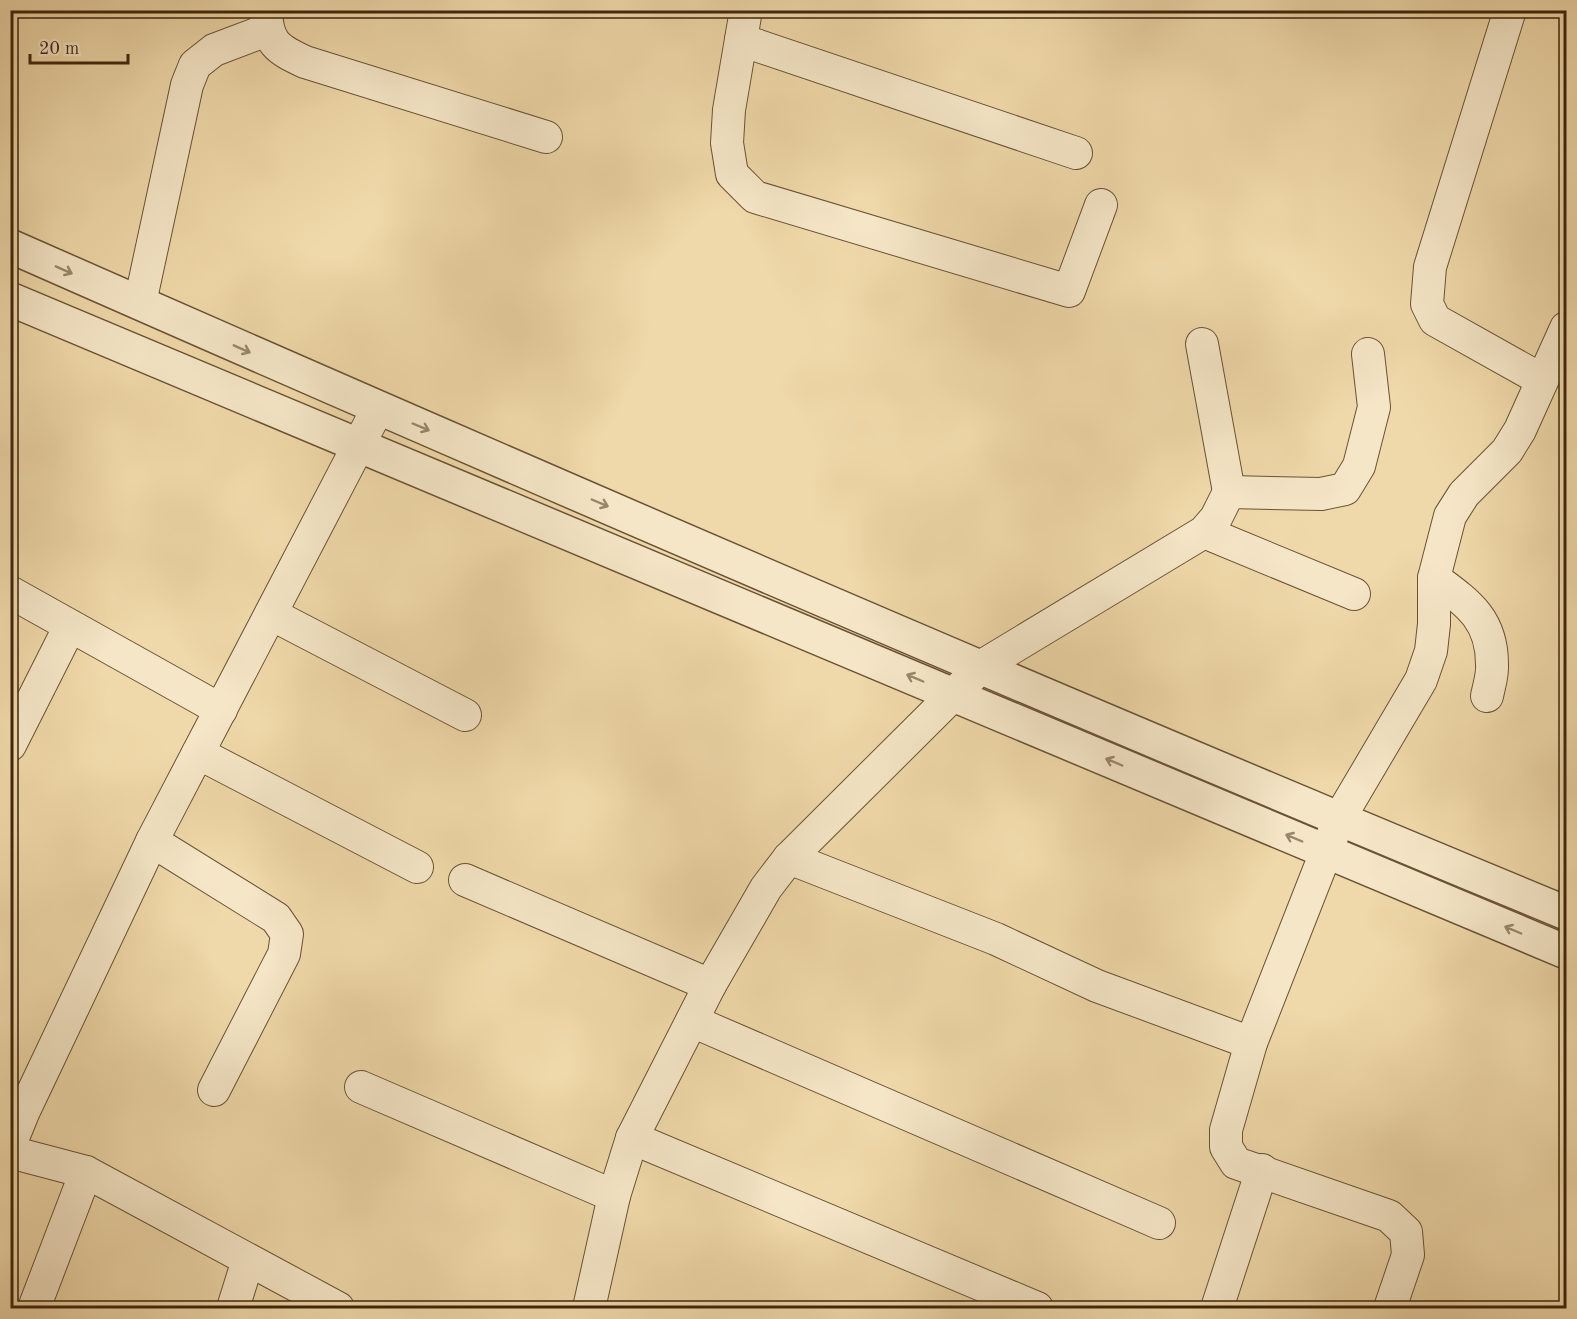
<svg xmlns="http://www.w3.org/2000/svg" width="1577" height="1319" viewBox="0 0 1577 1319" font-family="'Old Standard TT',serif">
  <rect width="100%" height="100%" fill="#efd8a9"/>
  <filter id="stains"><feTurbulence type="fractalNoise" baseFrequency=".00333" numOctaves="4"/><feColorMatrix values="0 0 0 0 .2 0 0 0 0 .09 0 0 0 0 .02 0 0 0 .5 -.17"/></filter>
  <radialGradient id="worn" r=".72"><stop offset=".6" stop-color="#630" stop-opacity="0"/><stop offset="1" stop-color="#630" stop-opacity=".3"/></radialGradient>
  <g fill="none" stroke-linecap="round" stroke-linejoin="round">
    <defs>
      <g id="minor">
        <path d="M 266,10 C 267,43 277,49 305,62 L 546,137"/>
        <polyline points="746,10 729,110 727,143 732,174 755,197 1069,291 1101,205"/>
        <polyline points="1510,10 1430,267 1427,304 1435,320 1542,380"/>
        <polyline points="741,40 1076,153"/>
        <polyline points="140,303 187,85 195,65 214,50 267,30"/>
        <polyline points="1202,344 1229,492"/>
        <polyline points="1204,532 1354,594"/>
        <path d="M 1434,578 C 1466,602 1492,618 1492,664 C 1493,674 1489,686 1487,696"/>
        <polyline points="10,592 221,710"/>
        <polyline points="271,614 465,715"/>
        <polyline points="10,745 70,626"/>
        <polyline points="198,753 417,867"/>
        <polyline points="152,841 276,918 287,934 284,954 214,1090"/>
        <polyline points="789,858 996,939 1097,986 1251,1043"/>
        <polyline points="465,880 710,985"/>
        <polyline points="692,1021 1159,1223"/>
        <polyline points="361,1087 614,1196"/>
        <polyline points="632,1138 1037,1308"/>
        <polyline points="10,1145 23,1113 152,841 378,408"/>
        <polyline points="10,1152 86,1172 338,1308"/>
        <polyline points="34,1308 86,1172"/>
        <polyline points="233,1308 248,1260"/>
        <polyline points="589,1308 614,1196 632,1138 710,985 766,888 789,858 982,666 1204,532 1216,518 1229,492 1321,494 1345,489 1359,466 1374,407 1368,354"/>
        <polyline points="1217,1308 1262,1170"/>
        <polyline points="1390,1308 1408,1255 1406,1232 1389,1216 1236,1163 1226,1147 1226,1130 1251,1043 1339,819 1421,680 1431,651 1434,624 1434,578 1450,516 1464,494 1507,451 1520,430 1566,328"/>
      </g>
      <g id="tertiary">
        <path d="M 10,246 C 527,474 1045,698 1566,913"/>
        <polyline points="10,299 1566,952"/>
      </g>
    </defs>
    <use href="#minor" stroke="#6a5235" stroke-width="34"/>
    <use href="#tertiary" stroke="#6a5235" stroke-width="36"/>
    <use href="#minor" stroke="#f5e6c7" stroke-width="32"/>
    <use href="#tertiary" stroke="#f5e6c7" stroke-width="33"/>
  </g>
  <defs><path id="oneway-shaft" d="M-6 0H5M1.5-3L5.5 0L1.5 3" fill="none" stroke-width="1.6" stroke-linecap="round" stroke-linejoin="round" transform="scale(1.5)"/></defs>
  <g stroke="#9a866a">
    <use href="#oneway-shaft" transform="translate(64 270) rotate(24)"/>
    <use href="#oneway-shaft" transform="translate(242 349) rotate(24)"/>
    <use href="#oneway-shaft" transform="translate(421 427) rotate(23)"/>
    <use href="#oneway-shaft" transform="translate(600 503) rotate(23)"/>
    <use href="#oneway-shaft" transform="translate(915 678) rotate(-157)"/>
    <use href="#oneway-shaft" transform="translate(1114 762) rotate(-157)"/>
    <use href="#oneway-shaft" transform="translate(1294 838) rotate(-157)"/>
    <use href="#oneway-shaft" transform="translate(1513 930) rotate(-157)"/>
  </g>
  <rect width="1577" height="1319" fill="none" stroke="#efd8a9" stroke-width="36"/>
  <rect x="12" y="12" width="1553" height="1295" fill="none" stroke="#3e260e" stroke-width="3"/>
  <rect x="18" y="18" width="1541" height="1283" fill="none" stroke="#3e260e" stroke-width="1.5"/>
  <path d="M30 54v9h98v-9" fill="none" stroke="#3e260e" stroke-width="3"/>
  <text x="39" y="54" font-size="18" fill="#3e260e" stroke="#f5e6c7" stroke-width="4.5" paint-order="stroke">20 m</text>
  <rect width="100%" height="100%" filter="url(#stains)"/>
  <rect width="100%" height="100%" fill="url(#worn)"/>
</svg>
